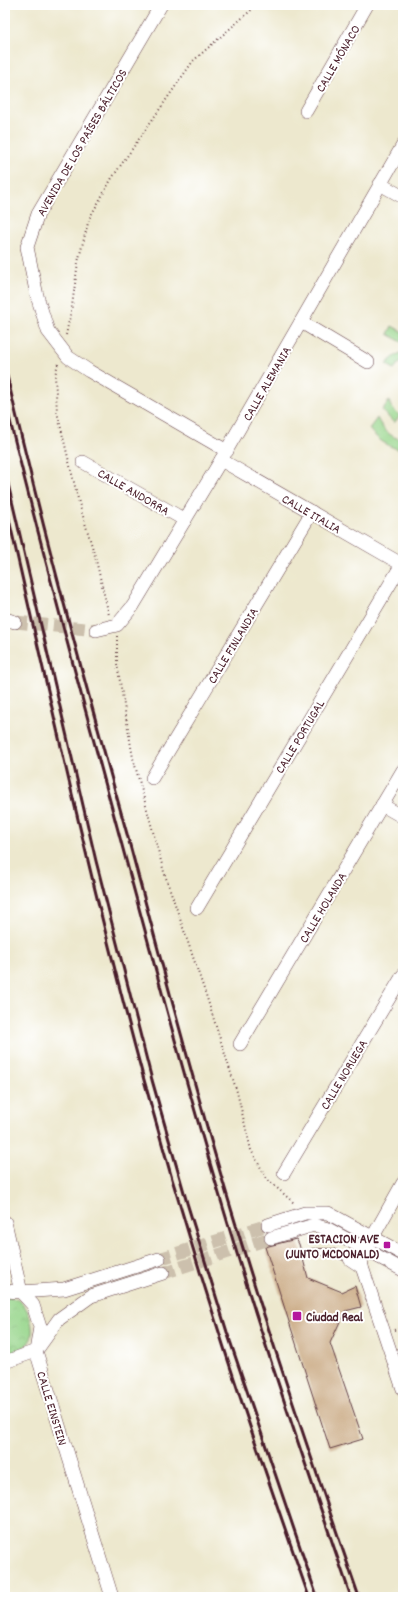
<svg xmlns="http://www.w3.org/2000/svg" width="408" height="1602" viewBox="0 0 408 1602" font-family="Dekko,sans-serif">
  <defs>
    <pattern id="park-crowns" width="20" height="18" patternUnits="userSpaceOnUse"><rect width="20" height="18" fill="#98d68c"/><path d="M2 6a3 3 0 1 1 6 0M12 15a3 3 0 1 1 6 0" fill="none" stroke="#84b779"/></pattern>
  </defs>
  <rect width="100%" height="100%" fill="#fff"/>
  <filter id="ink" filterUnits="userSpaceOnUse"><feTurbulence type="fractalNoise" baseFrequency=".025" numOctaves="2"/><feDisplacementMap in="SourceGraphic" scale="8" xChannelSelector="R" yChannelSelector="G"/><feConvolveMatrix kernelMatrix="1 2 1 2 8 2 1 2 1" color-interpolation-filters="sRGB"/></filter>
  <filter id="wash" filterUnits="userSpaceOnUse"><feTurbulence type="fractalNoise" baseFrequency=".012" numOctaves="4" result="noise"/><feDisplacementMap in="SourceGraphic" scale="16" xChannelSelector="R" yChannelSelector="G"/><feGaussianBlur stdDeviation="0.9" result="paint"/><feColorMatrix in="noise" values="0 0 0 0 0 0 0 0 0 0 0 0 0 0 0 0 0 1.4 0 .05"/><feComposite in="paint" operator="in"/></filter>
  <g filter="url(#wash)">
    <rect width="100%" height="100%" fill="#ede8ce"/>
    <g fill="#98d68c" stroke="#717a5c">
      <polygon points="392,326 403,332 403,343 388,334"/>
      <polygon points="400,353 403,355 403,362 398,364 394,369 386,364 394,357"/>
      <polygon points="389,401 391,407 400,416 394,423 382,410"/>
      <path d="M 377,418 C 383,430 390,437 403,440 L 403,450 C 389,448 378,440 369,429 Z"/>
    </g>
    <path fill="url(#park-crowns)" stroke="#717a5c" d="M 5,1297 C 10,1298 16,1298 20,1301 C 29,1308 35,1328 31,1339 C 26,1349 15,1352 5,1356 Z"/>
    <g id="blocks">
      <polygon fill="#caaa84" points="296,1239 299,1244 308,1278 342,1292 355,1286 361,1307 345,1311 330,1343 363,1439 330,1449 265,1247"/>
    </g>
  </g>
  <g filter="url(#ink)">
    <use href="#blocks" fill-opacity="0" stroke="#623d43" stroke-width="1"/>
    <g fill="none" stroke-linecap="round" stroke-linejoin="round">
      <g stroke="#ccc0ad" stroke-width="13" stroke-dasharray="13 6" stroke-linecap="butt">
        <polyline points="15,622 96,630"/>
        <polyline points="159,1259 268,1225"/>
        <polyline points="163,1273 271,1238"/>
      </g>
      <defs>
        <polyline id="service" points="313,1252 332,1252 350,1259"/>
        <g id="minor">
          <polyline points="161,5 38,214 27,247 37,296 48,331 68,357 89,371 227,451"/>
          <polyline points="306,111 367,5"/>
          <polyline points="380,184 403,197"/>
          <polyline points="301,322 368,362"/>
          <polyline points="221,460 403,565"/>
          <polyline points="83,462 185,520"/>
          <polyline points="5,619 15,622"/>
          <polyline points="96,630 117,625 133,606 221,460 403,145"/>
          <polyline points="152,778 312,512"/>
          <polyline points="382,805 403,817"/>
          <polyline points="197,908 402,564"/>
          <polyline points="240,1044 403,770"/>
          <polyline points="284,1173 403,975"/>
          <polyline points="5,1222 21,1292 33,1305 40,1327 36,1351 112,1597"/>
          <polyline points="268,1225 305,1213 328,1213 403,1254"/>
          <polyline points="271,1238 314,1225 328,1229 403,1270"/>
          <polyline points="361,1258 362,1267 403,1389"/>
          <polyline points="362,1267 350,1259 361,1258 403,1183"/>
          <polyline points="5,1291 21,1292 64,1289 159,1259"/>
          <polyline points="5,1362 36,1351 59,1319 91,1296 163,1273"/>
        </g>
      </defs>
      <use href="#service" stroke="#623d43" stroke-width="8"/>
      <use href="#minor" stroke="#623d43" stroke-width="14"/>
      <g stroke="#623d43" stroke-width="2" stroke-dasharray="1 3" stroke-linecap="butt">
        <polyline points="66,335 72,306 78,262 89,219 112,178 193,61 257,5"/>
        <polyline points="58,364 55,375 57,412 79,503 95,556 109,615"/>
        <polyline points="117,636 117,664 133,758 164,872 207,998 237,1092 251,1150 267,1179 295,1204"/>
        <polyline points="394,1330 403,1328"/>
      </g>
      <use href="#service" stroke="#fff" stroke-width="6"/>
      <use href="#minor" stroke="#fff" stroke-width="13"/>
      <g stroke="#4a1f2b" stroke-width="3">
        <path d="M 5,367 C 41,524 84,679 127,834 C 161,960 194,1087 232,1212 C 271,1342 315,1469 359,1597"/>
        <path d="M 5,400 C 38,538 76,675 113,812 C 159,983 205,1155 259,1324 C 288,1416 320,1506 351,1597"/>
        <polyline points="5,471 96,861 152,1080 187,1203 227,1332 317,1597"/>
        <path d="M 5,502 C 49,695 92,889 144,1080 C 167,1164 192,1248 219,1332 C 247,1421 278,1509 309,1597"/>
      </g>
    </g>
  </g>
  <g fill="#b5179e" stroke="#fff" stroke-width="1.5">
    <rect x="383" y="1241" width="8" height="8" rx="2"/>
    <rect x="292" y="1311" width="10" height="10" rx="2"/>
  </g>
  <g text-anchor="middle" stroke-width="4" stroke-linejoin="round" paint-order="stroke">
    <g font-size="13" fill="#4a1f2b" stroke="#fff">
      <text transform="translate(337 58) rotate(-60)" y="5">CALLE MÓNACO</text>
      <text transform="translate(81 142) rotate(-60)" y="5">AVENIDA DE LOS PAÍSES BÁLTICOS</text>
      <text transform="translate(266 383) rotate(-60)" y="5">CALLE ALEMANIA</text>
      <text transform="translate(134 491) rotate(30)" y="5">CALLE ANDORRA</text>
      <text transform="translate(312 513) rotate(30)" y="5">CALLE ITALIA</text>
      <text transform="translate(232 645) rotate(-59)" y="5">CALLE FINLANDIA</text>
      <text transform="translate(299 736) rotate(-59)" y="5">CALLE PORTUGAL</text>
      <text transform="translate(322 907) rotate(-59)" y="5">CALLE HOLANDA</text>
      <text transform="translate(343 1074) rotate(-59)" y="5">CALLE NORUEGA</text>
      <text transform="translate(53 1408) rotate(73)" y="5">CALLE EINSTEIN</text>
    </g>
    <g font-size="13" font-weight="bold" fill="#4a1f2b" stroke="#fff" text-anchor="end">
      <text x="379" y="1243">ESTACION AVE<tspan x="379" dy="15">(JUNTO MCDONALD)</tspan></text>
      <text x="306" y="1321" text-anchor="start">Ciudad Real</text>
    </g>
  </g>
  <rect width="408" height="1602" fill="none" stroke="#fff" stroke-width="20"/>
</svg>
